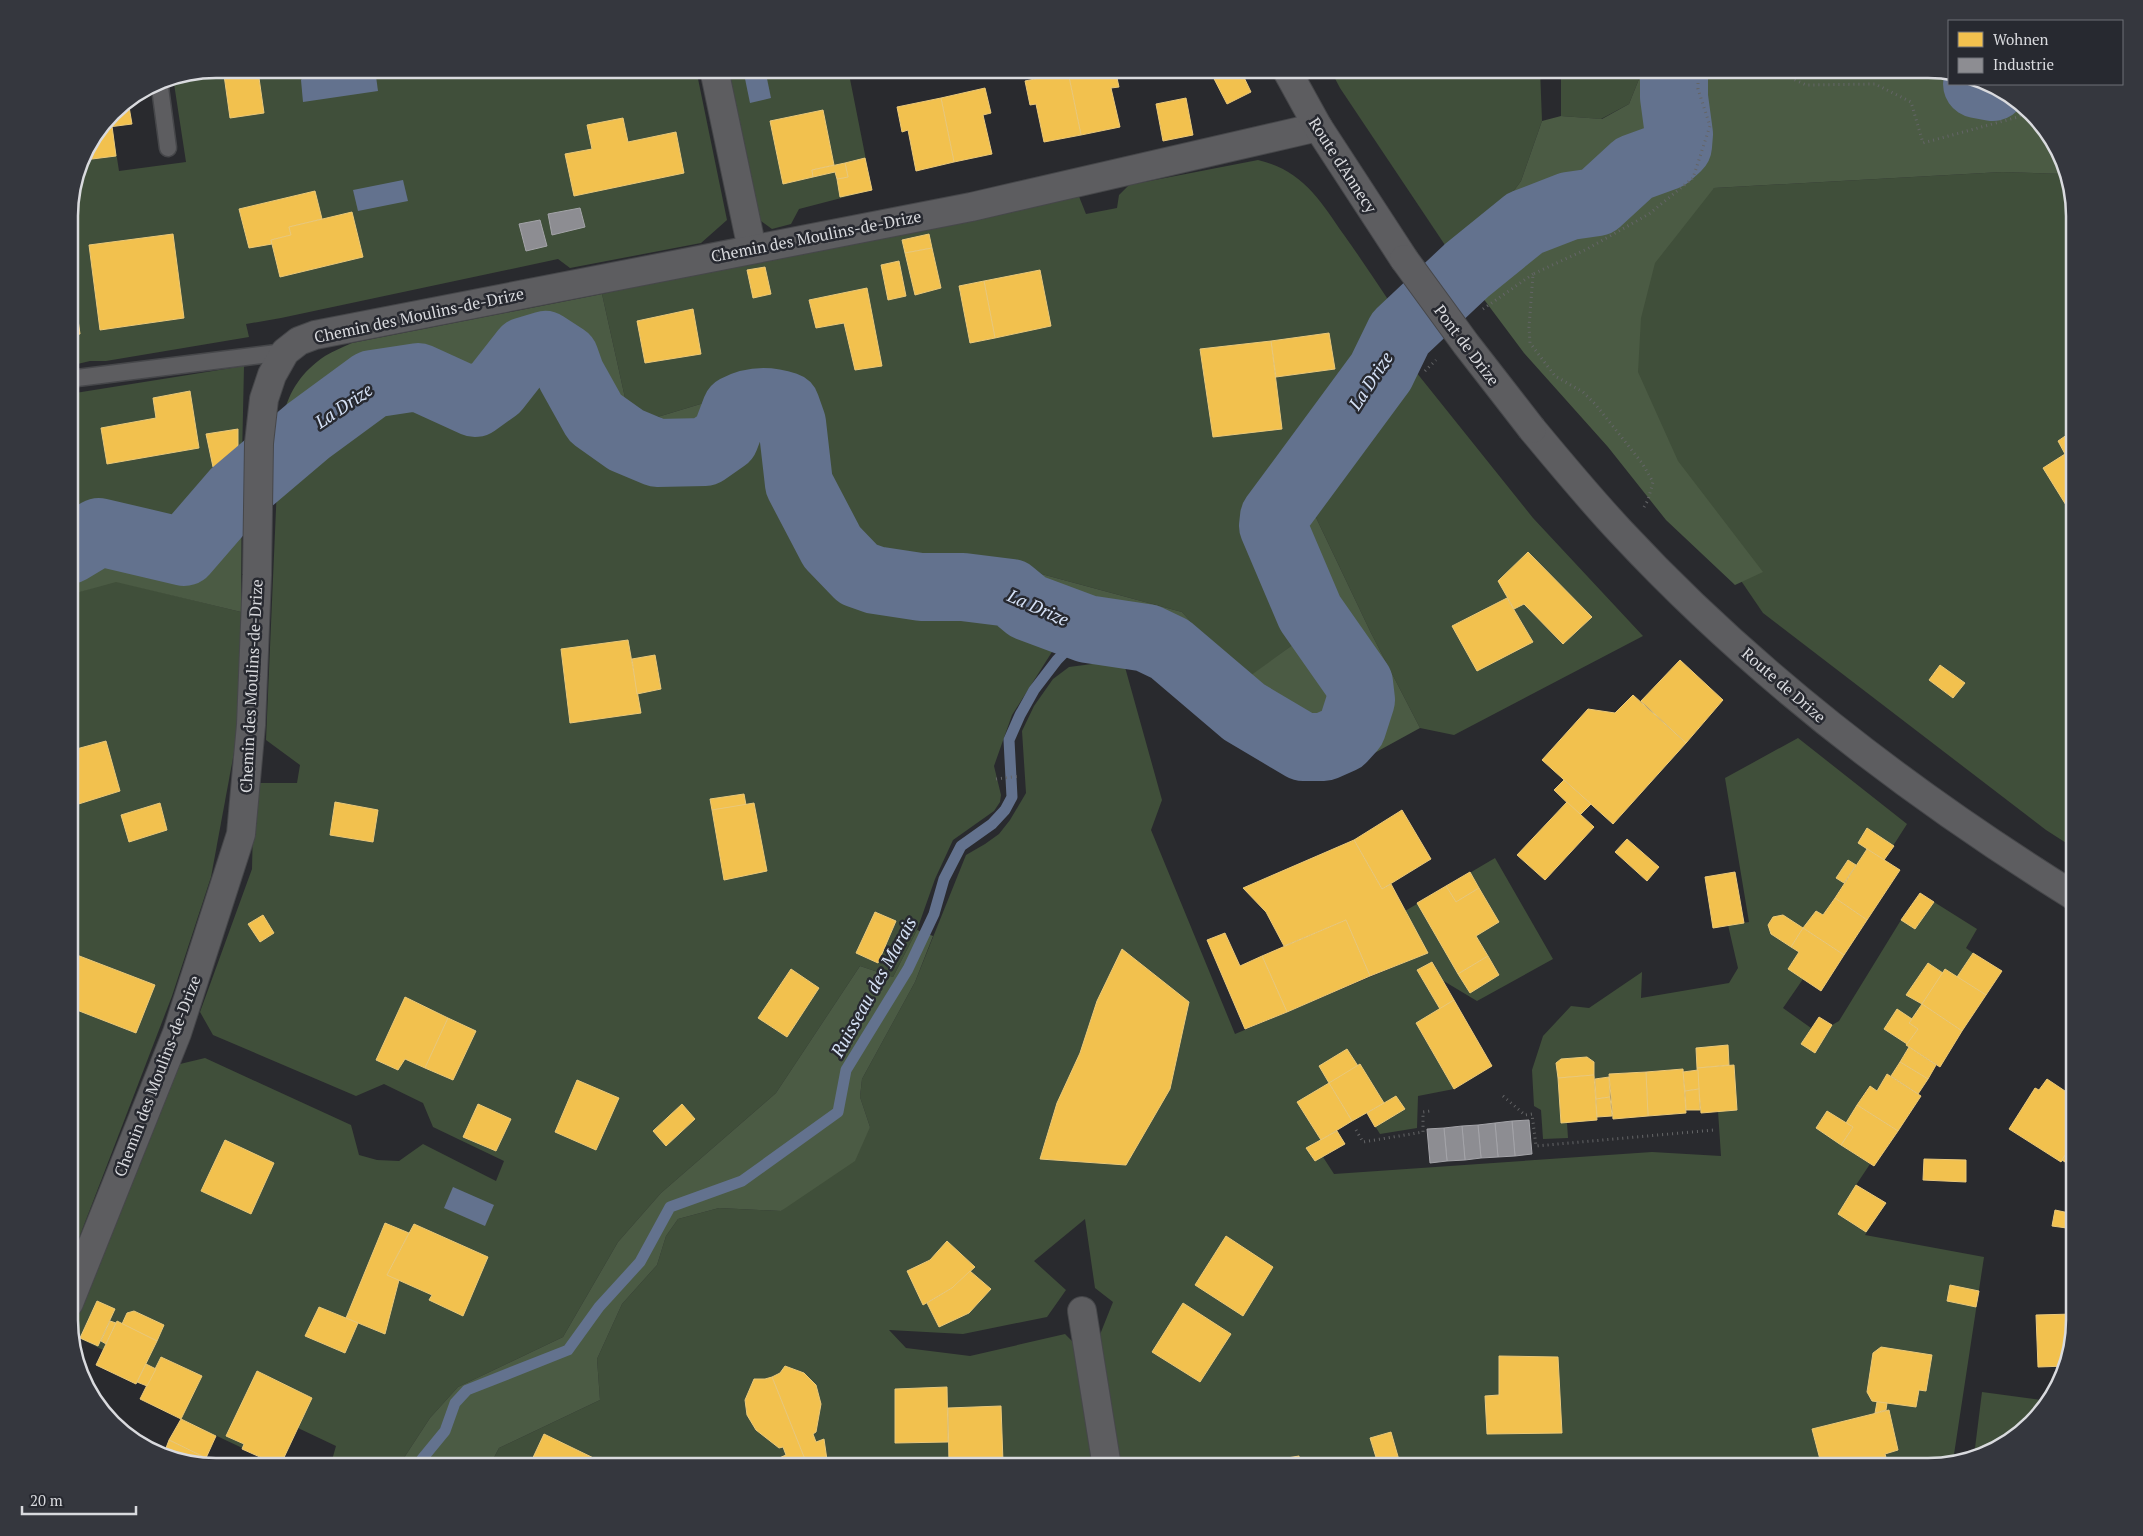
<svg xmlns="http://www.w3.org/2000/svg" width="2143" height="1536" viewBox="0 0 2143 1536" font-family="'PT Serif',serif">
  <rect width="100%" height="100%" fill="#292a2e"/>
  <g fill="#404f3a">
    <polygon points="216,69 696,69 727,220 701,243 570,268 558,259 281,318 246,324 249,337 106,361 90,361 69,366 69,206 80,159 101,128 112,126 119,171 186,162 173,77"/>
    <polygon points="727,69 848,69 872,190 799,209 791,224 772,229 757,218"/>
    <polygon points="1330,69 1540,69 1542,121 1521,181 1459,266 1340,88"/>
    <polygon points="1561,69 1640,69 1639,79 1629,104 1601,119 1561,116"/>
    <path d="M 1258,160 C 1302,170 1320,200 1344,235 C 1359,256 1373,277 1387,298 L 1369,359 L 1256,506 L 1253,536 L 1298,641 L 1243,682 L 1182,612 L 1034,572 L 965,571 L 880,565 L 848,533 L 828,500 L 794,386 L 737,393 L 631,425 L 602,294 L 765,257 L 1078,194 L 1086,214 L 1117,208 L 1119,195 L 1129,185 Z"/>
    <polygon points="2002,172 2065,174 2074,215 2074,848 2046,830 1763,613 1654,453 1596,262 1714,188"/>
    <polygon points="1408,362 1533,518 1643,636 1454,735 1420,728 1371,633 1310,505"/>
    <polygon points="244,366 242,458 178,534 93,512 69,518 69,394"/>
    <polygon points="548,372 571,409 740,459 751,442 779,436 810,541 952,599 1022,613 1057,644 1012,715 994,766 1001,795 1000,802 994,811 953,840 935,879 917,930 893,977 860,966 776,1093 661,1193 618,1242 563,1337 458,1387 430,1418 398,1467 330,1467 336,1446 298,1428 280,1466 181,1419 201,1376 162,1357 156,1369 146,1365 136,1384 96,1365 103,1350 71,1334 111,1232 180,1064 205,1058 351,1125 359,1155 377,1160 399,1161 423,1144 496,1181 504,1161 433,1127 423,1103 384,1084 356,1096 213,1035 200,1012 252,869 253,825 260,783 297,783 300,765 266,740 277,486 297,465 381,396 418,395 468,415 510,403 536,373"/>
    <polygon points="115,581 241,612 240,720 211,877 172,996 69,1264 69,595"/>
    <path d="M 1123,660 L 1162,800 L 1151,830 L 1235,1034 L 1427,953 L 1405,911 L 1495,858 L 1553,959 L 1477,1001 L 1442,980 L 1433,962 L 1417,970 L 1440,1009 L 1416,1023 L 1454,1089 L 1418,1096 L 1417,1128 L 1380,1134 L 1367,1113 L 1337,1130 L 1345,1144 L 1323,1157 L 1334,1174 L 1652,1152 L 1721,1156 L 1718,1111 L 1701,1113 L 1697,1070 L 1683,1072 L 1682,1069 L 1609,1074 L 1609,1077 L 1594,1079 L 1597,1120 L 1567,1123 L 1568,1138 L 1543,1139 L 1541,1110 L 1534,1106 L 1532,1070 L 1543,1036 L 1571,1006 L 1589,1008 L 1642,972 L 1641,998 L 1729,983 L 1738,968 L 1728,925 L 1749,922 L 1725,778 L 1798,738 L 1907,824 L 1884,860 L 1867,849 L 1823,915 L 1816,911 L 1791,947 L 1799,952 L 1788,969 L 1803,979 L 1783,1008 L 1811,1028 L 1801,1044 L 1815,1053 L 1832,1025 L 1839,1021 L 1901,920 L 1934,902 L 1977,929 L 1966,948 L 1973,953 L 1957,977 L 1945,969 L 1943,973 L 1928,963 L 1907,995 L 1922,1004 L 1909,1023 L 1918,1029 L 1906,1045 L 1909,1047 L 1891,1076 L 1887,1074 L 1877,1091 L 1869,1086 C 1854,1109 1847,1118 1841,1145 L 1870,1164 L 1856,1185 L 1886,1203 L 1865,1235 L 1984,1257 L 1953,1461 L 1927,1467 L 1120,1467 L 1099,1337 L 1113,1302 L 1095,1288 L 1085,1219 L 1034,1261 L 1066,1290 L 1047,1317 L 963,1334 L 889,1330 L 906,1348 L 970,1356 L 1065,1334 L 1078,1347 L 1097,1454 L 1093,1467 L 489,1467 L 499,1448 L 600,1400 L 597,1359 L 622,1304 L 657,1265 L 666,1236 L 678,1219 L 719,1208 L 781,1211 L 870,1127 L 860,1097 L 862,1079 L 915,982 L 966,855 L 985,844 L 999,834 L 1010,820 L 1026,793 L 1022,731 L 1034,706 L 1053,679 L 1069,667 Z"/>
    <polygon points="1982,1392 2049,1401 2044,1410 1993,1452 1974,1456"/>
  </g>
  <g fill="#4b5b44">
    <polygon points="1640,69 1928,69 1949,72 1949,84 1988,84 2017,99 2059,150 2065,174 2002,172 1714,188 1655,263 1641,318 1638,372 1678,461 1763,572 1735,585 1666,520 1608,447 1524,353 1459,266 1521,181 1542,121 1561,116 1602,119 1629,104 1639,79"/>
    <path d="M 602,294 L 631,425 L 737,393 L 794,386 L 828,501 L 848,533 L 880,565 L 965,571 L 1034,572 L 1182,612 L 1243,681 L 1298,641 L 1253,536 L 1256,506 L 1369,359 L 1387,298 L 1405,325 L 1408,362 L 1310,505 L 1371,633 L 1420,728 L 1358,762 L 1332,773 L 1308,776 L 1286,770 L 1249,749 L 1153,664 L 1123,660 L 1092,645 L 1057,644 L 1022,613 L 952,599 L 843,586 L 810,541 L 779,436 L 751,442 L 740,459 L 704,479 L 614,454 L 571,409 L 548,372 L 536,373 L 510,403 L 468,415 L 418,395 L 381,396 L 297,465 L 277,486 C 279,435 277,388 325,356 C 333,351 343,347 352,343 Z"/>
    <polygon points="242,458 241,612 116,582 69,595 69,518 93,512 178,534"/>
    <polygon points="917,930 933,936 915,982 862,1079 860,1097 870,1127 855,1161 781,1211 719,1208 678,1219 666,1236 657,1265 622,1304 597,1359 600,1400 499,1448 489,1467 398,1467 430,1418 458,1387 563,1337 618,1242 661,1193 776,1093 860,966 893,977"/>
  </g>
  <g fill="#63728e">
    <polygon points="309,69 375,69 378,91 303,102 301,80"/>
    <polygon points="743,69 765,69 771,98 750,103"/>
    <polygon points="403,180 408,201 358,211 353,190"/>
    <path d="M 69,417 C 81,424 82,438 71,447 L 69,456 Z"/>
    <polygon points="453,1187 494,1205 485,1226 444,1208"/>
  </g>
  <g fill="#f2c14e" stroke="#eac879">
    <polygon points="1081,69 1115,69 1119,87 1111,88 1120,127 1081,135 1068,72"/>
    <polygon points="1209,69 1240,69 1251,92 1227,104"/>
    <polygon points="258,71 264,113 230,118 224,75"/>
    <polygon points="1068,72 1081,135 1044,142 1036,104 1030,105 1025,81"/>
    <polygon points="985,88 991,113 983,115 992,154 954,162 941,98"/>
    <polygon points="941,98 954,162 916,171 908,130 902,132 897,107"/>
    <polygon points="1186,98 1193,135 1163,141 1156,104"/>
    <polygon points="128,101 132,124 101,128 112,112"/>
    <polygon points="823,110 834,165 812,170 813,177 783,184 770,121"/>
    <polygon points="623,118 628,142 676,132 684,173 574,196 565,154 592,149 587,125"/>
    <polygon points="112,126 116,156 84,160 83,154 101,128"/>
    <polygon points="865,158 872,190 840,197 837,179 848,177 845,163"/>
    <polygon points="845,163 848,177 837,179 835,172 813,177 812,170"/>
    <polygon points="315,191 322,219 289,227 291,235 271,240 272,244 249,248 239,209"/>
    <polygon points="352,212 363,257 280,277 271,240 291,235 289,227"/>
    <polygon points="173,234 184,318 100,330 89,245"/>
    <polygon points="929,234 932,248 905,253 902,240"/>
    <polygon points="932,248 941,288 915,295 905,253"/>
    <polygon points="69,254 80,334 69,336"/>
    <polygon points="899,261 906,296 888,300 881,265"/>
    <polygon points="765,267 771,294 753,298 747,270"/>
    <polygon points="1040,270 1051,326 995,338 984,281"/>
    <polygon points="984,281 995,338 970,343 959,286"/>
    <polygon points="867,288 882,366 855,370 844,323 816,328 809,300"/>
    <polygon points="693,309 701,354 645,363 637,321"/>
    <polygon points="1329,333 1335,369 1276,377 1271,341"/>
    <polygon points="1271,341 1282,429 1213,437 1200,349"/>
    <polygon points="190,391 199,448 107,464 101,428 156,418 153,398"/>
    <polygon points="238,429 238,462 213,467 206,434"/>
    <polygon points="2074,430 2074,518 2043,468 2065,454 2058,441"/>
    <polygon points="1528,552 1592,617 1563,644 1524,604 1514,609 1498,581"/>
    <polygon points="1507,598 1533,642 1477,671 1452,626"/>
    <polygon points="628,640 641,713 570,723 561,649"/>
    <polygon points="655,655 661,689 637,694 632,659"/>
    <polygon points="1680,660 1723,700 1686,743 1641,701"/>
    <polygon points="1940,665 1965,683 1953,698 1929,680"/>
    <polygon points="1633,695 1686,743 1613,824 1542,760 1588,709 1615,713"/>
    <polygon points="106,741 120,791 69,807 69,751"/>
    <polygon points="1564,780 1591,804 1580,815 1554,790"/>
    <polygon points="744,794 746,805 712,810 710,799"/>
    <polygon points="335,802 378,810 373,842 330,835"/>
    <polygon points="1567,802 1594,827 1545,880 1517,855"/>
    <polygon points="160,803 167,830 129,842 121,815"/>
    <polygon points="754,803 767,871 724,880 712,810"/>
    <polygon points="1402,810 1431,859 1382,889 1354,840"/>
    <polygon points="1867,828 1894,846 1884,860 1858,843"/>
    <polygon points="1627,839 1659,867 1647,881 1615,852"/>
    <polygon points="1354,840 1382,889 1391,884 1428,953 1370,976 1346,920 1284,946 1266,912 1243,888"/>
    <polygon points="1867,849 1900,870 1867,920 1835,898"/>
    <polygon points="1848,860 1856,865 1844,883 1836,878"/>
    <polygon points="1470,872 1479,888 1456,902 1446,886"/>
    <polygon points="1735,872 1744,923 1713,928 1705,877"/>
    <polygon points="1446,886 1456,902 1479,888 1499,922 1476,936 1488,956 1458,974 1417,903"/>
    <polygon points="1920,893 1934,902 1915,929 1901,920"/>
    <polygon points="1835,898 1867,920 1844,955 1803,928 1816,911 1823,915"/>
    <polygon points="875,912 896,921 878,963 856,953"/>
    <polygon points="263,915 274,933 260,942 248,924"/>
    <polygon points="1783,915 1803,928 1791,947 1771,934 1768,925 1773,917"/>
    <polygon points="1346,920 1370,976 1287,1012 1262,956"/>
    <polygon points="1803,928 1844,955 1821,991 1788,969 1799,952 1791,947"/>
    <polygon points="1225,933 1240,966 1262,956 1287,1012 1245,1029 1207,940"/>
    <polygon points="1122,949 1189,1002 1170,1089 1126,1165 1040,1159 1057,1103 1080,1053 1097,1001"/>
    <polygon points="69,952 155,985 136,1033 69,1007"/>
    <polygon points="1973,953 2002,971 1986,995 1957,977"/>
    <polygon points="1488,956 1499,975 1470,993 1458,974"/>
    <polygon points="1432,962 1454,1000 1440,1009 1417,970"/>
    <polygon points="1928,963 1943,973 1922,1004 1906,995"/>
    <polygon points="791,969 819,988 787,1037 758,1018"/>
    <polygon points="1945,969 1986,995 1962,1031 1922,1004"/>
    <polygon points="405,997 448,1018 425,1068 405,1059 398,1070 376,1060"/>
    <polygon points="1454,1000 1492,1066 1454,1089 1416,1023"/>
    <polygon points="1922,1004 1962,1031 1940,1067 1906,1045 1918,1029 1909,1023"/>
    <polygon points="1897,1009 1912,1019 1909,1023 1918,1029 1907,1044 1884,1029"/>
    <polygon points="1819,1017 1832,1025 1815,1053 1801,1044"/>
    <polygon points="448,1018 476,1031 453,1080 425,1068"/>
    <polygon points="1728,1045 1729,1065 1697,1068 1696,1048"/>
    <polygon points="1909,1047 1936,1065 1928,1079 1900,1062"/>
    <polygon points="1347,1049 1358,1066 1329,1083 1319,1066"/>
    <polygon points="1587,1057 1594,1062 1594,1075 1558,1078 1556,1063 1561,1059"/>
    <polygon points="1900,1062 1928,1079 1918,1094 1891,1076"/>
    <polygon points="1360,1064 1384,1103 1352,1121 1329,1083"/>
    <polygon points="1734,1065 1737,1110 1701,1113 1697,1068"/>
    <polygon points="1683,1069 1686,1113 1648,1116 1646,1072"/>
    <polygon points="1698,1070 1699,1089 1685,1091 1683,1072"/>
    <polygon points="1646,1072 1648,1116 1613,1119 1609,1074"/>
    <polygon points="1887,1074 1921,1096 1898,1131 1857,1105 1870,1086 1877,1091"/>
    <polygon points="1594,1075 1597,1120 1561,1123 1558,1078"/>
    <polygon points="1609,1077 1610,1097 1596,1099 1595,1079"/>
    <polygon points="2047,1079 2074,1097 2067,1109 2074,1114 2074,1141 2061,1162 2009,1129 2035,1088 2039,1090"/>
    <polygon points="577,1080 619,1098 596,1150 555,1132"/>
    <polygon points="1329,1083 1352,1121 1321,1140 1297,1102"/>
    <polygon points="1699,1089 1700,1110 1686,1110 1685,1091"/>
    <polygon points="1396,1096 1405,1109 1375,1127 1367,1113"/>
    <polygon points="1610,1097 1612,1116 1597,1117 1596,1099"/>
    <polygon points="478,1104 511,1119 496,1151 463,1137"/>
    <polygon points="682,1104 695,1119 666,1146 653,1131"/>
    <polygon points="1857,1105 1898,1131 1874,1166 1841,1145 1853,1127 1846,1123"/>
    <polygon points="1827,1111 1853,1127 1841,1145 1816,1128"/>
    <polygon points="1337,1131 1345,1144 1315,1161 1306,1148"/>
    <polygon points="225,1140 274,1163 251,1214 201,1191"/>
    <polygon points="2074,1141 2074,1168 2062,1160"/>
    <polygon points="1924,1159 1966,1160 1966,1182 1923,1180"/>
    <polygon points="1856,1185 1886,1203 1866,1232 1838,1214"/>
    <polygon points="2055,1210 2074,1214 2074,1229 2052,1226"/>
    <polygon points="385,1223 409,1233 387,1275 399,1280 385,1334 346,1318"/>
    <polygon points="414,1224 488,1257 463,1316 429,1300 432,1295 387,1275"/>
    <polygon points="1226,1236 1273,1267 1243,1316 1195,1285"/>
    <polygon points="947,1241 975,1267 952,1288 923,1305 907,1271 930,1260"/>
    <polygon points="970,1271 991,1289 969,1313 939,1327 927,1303 952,1288"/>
    <polygon points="1950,1285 1979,1291 1976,1307 1947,1301"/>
    <polygon points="97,1301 115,1309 98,1346 80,1338"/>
    <polygon points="1183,1303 1231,1334 1200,1382 1152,1352"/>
    <polygon points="319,1307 358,1323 345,1353 305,1336"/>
    <polygon points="134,1311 164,1325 157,1341 122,1324 127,1313"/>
    <polygon points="2073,1314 2074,1323 2067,1366 2038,1367 2036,1315"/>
    <polygon points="110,1321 116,1323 106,1344 101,1341"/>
    <polygon points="117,1321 157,1341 136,1384 96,1365"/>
    <polygon points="1881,1347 1932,1355 1926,1391 1919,1390 1916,1407 1872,1401 1867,1392 1873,1353"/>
    <polygon points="1499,1356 1558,1357 1562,1433 1487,1434 1485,1396 1499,1395"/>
    <polygon points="161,1357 202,1376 181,1419 140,1399"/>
    <polygon points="146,1364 156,1369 147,1386 137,1382"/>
    <polygon points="785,1366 804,1373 816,1385 821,1404 816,1432 813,1434 816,1442 824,1439 828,1467 808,1467 772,1377 780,1373"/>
    <polygon points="257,1371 312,1398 280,1466 242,1449 244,1444 226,1436"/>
    <polygon points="772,1377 808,1467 784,1467 777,1459 786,1455 783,1447 779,1448 756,1430 747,1415 745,1400 754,1379 765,1379"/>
    <polygon points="947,1387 948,1442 895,1443 895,1389"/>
    <polygon points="1877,1402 1887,1403 1886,1410 1875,1413"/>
    <polygon points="1001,1406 1003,1462 949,1464 948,1408"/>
    <polygon points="1889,1410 1898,1450 1885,1454 1887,1461 1865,1467 1847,1467 1845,1464 1822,1467 1812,1429"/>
    <polygon points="181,1419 216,1436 206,1458 169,1440"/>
    <polygon points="1391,1432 1401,1467 1379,1467 1370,1438"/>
    <polygon points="544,1434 610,1466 537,1467 530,1464"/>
    <polygon points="169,1440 206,1458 202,1465 169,1460 163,1456"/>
    <polygon points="1299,1456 1300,1467 1240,1467 1240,1466"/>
  </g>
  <g fill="#8d8d92" stroke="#a4a4a9">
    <polygon points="580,208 585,227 552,235 548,214"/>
    <polygon points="540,220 547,246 526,251 519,224"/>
    <polygon points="1529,1120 1532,1154 1515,1156 1512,1121"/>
    <polygon points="1512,1121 1515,1156 1498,1157 1495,1123"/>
    <polygon points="1495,1123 1498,1157 1481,1158 1478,1125"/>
    <polygon points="1478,1125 1481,1158 1465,1160 1462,1126"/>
    <polygon points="1462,1126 1465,1160 1447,1161 1444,1128"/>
    <polygon points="1444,1128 1447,1161 1430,1163 1427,1129"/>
  </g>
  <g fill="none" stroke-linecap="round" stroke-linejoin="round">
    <polyline stroke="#63728e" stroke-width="11" points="420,1467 422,1459 445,1431 455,1403 467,1390 568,1350 599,1307 640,1262 670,1207 742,1181 838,1112 846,1070 908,969 934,914 944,879 961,846 992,824 1005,810 1012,797 1009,740 1020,715 1034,690 1057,660 1087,629"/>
    <g stroke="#63728e" stroke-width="68">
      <polyline points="1977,84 1993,87"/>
      <path d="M 69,550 L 99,532 L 184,552 L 235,493 L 308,431 L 372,384 L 418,377 L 475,403 L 496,388 L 525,351 L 545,345 L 565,358 L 571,375 L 595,418 L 626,440 L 657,453 L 705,452 L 725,438 L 736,409 C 753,400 768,400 786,406 L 792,423 L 799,484 L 832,547 L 858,574 L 875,580 L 921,587 L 963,587 L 1011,593 L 1028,607 L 1087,629 L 1147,638 L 1170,649 L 1244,712 L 1303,747 L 1324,747 L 1342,739 L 1352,728 L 1361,700 L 1359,683 L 1310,613 L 1273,526 L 1274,517 L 1381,372 L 1400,333 L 1467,270 L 1525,223 L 1569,206 L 1597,202 L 1634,168 L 1667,156 L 1678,146 L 1679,134 L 1674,97 L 1674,69"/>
    </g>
    <defs>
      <g id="service">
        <polyline points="159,80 168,148"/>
        <polyline points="69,379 285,352"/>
      </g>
      <g id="minor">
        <polyline points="714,69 752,249"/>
        <polyline points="69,1303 177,1033 241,834 251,725 257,575 259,443 264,399 272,375 285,352 299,341 315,335 971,207 1318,127"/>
        <polyline points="1082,1311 1107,1467"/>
      </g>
      <g id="secondary">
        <polyline points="1286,69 1318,127 1404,259"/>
        <path d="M 1532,429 C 1561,464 1590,499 1621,532 C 1753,674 1910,794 2074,896"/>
      </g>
    </defs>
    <use href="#service" stroke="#46474a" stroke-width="19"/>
    <use href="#minor" stroke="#46474a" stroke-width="30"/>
    <use href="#secondary" stroke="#46474a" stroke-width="30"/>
    <g stroke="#646567" stroke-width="3" stroke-dasharray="1 4" stroke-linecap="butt">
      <polyline points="1772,69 1806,85 1875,84 1911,102 1923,143 2018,117 2027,112"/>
      <polyline points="1483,309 1533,274"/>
      <polyline points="1425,371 1436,360"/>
      <polyline points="1644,507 1648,500 1653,482 1642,463 1596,405 1583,392 1555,376 1530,343 1529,327 1533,274 1587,249 1649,214 1693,178 1710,126 1698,89 1698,76 1703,69"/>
      <polyline points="996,779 1020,776"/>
      <polyline points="1503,1096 1525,1115 1532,1114 1536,1146 1714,1130"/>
      <polyline points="1356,1130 1363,1142 1423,1132 1423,1112 1430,1111"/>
    </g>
    <use href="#service" stroke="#5d5d60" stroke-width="16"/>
    <use href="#minor" stroke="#5d5d60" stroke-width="28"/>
    <use href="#secondary" stroke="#5d5d60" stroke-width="28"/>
    <defs>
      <polyline id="secondary-bridge" points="1404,259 1466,344 1532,429"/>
    </defs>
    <use href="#secondary-bridge" stroke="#46474a" stroke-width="30" stroke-linecap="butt"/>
    <use href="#secondary-bridge" stroke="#5d5d60" stroke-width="28"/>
  </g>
  <g text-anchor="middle" stroke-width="5" stroke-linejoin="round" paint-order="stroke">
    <g font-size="16" fill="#d9dade" stroke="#272930">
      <text transform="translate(1343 165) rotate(57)" y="6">Route d'Annecy</text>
      <text transform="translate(816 236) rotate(-11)" y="6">Chemin des Moulins-de-Drize</text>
      <text transform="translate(419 315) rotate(-12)" y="6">Chemin des Moulins-de-Drize</text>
      <text transform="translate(1467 345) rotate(53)" y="6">Pont de Drize</text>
      <text transform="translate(1784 685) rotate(41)" y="6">Route de Drize</text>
      <text transform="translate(251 686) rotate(-87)" y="6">Chemin des Moulins-de-Drize</text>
      <text transform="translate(157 1076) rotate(-69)" y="6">Chemin des Moulins-de-Drize</text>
    </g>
    <g font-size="18" font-style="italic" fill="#d6e2f7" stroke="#272930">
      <text transform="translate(1371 381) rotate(-57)" y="6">La Drize</text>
      <text transform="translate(344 406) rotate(-34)" y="6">La Drize</text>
      <text transform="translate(1038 608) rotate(24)" y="6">La Drize</text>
      <text transform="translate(874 987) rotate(-61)" y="6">Ruisseau des Marais</text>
    </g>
  </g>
  <path d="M0 0H2143V1536H0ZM216 78H1928A138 138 0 0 1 2066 216V1320A138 138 0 0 1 1928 1458H216A138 138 0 0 1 78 1320V216A138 138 0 0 1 216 78Z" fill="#35373e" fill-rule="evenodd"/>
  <path fill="none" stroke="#d9dade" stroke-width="2.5" d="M216 78H1928A138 138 0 0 1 2066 216V1320A138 138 0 0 1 1928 1458H216A138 138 0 0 1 78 1320V216A138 138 0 0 1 216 78Z"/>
  <rect x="1948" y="20" width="175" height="65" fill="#272930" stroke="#6e7076"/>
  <rect x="1958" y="32" width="25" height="15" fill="#f2c14e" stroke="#6e7076"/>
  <text x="1993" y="45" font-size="15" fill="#d9dade">Wohnen</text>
  <rect x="1958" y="58" width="25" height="15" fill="#8d8d92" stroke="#6e7076"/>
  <text x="1993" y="70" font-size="15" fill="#d9dade">Industrie</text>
  <path d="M22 1506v8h114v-8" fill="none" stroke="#d9dade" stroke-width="2.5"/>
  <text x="30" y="1506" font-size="15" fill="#d9dade" stroke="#272930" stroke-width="4" paint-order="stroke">20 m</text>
</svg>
